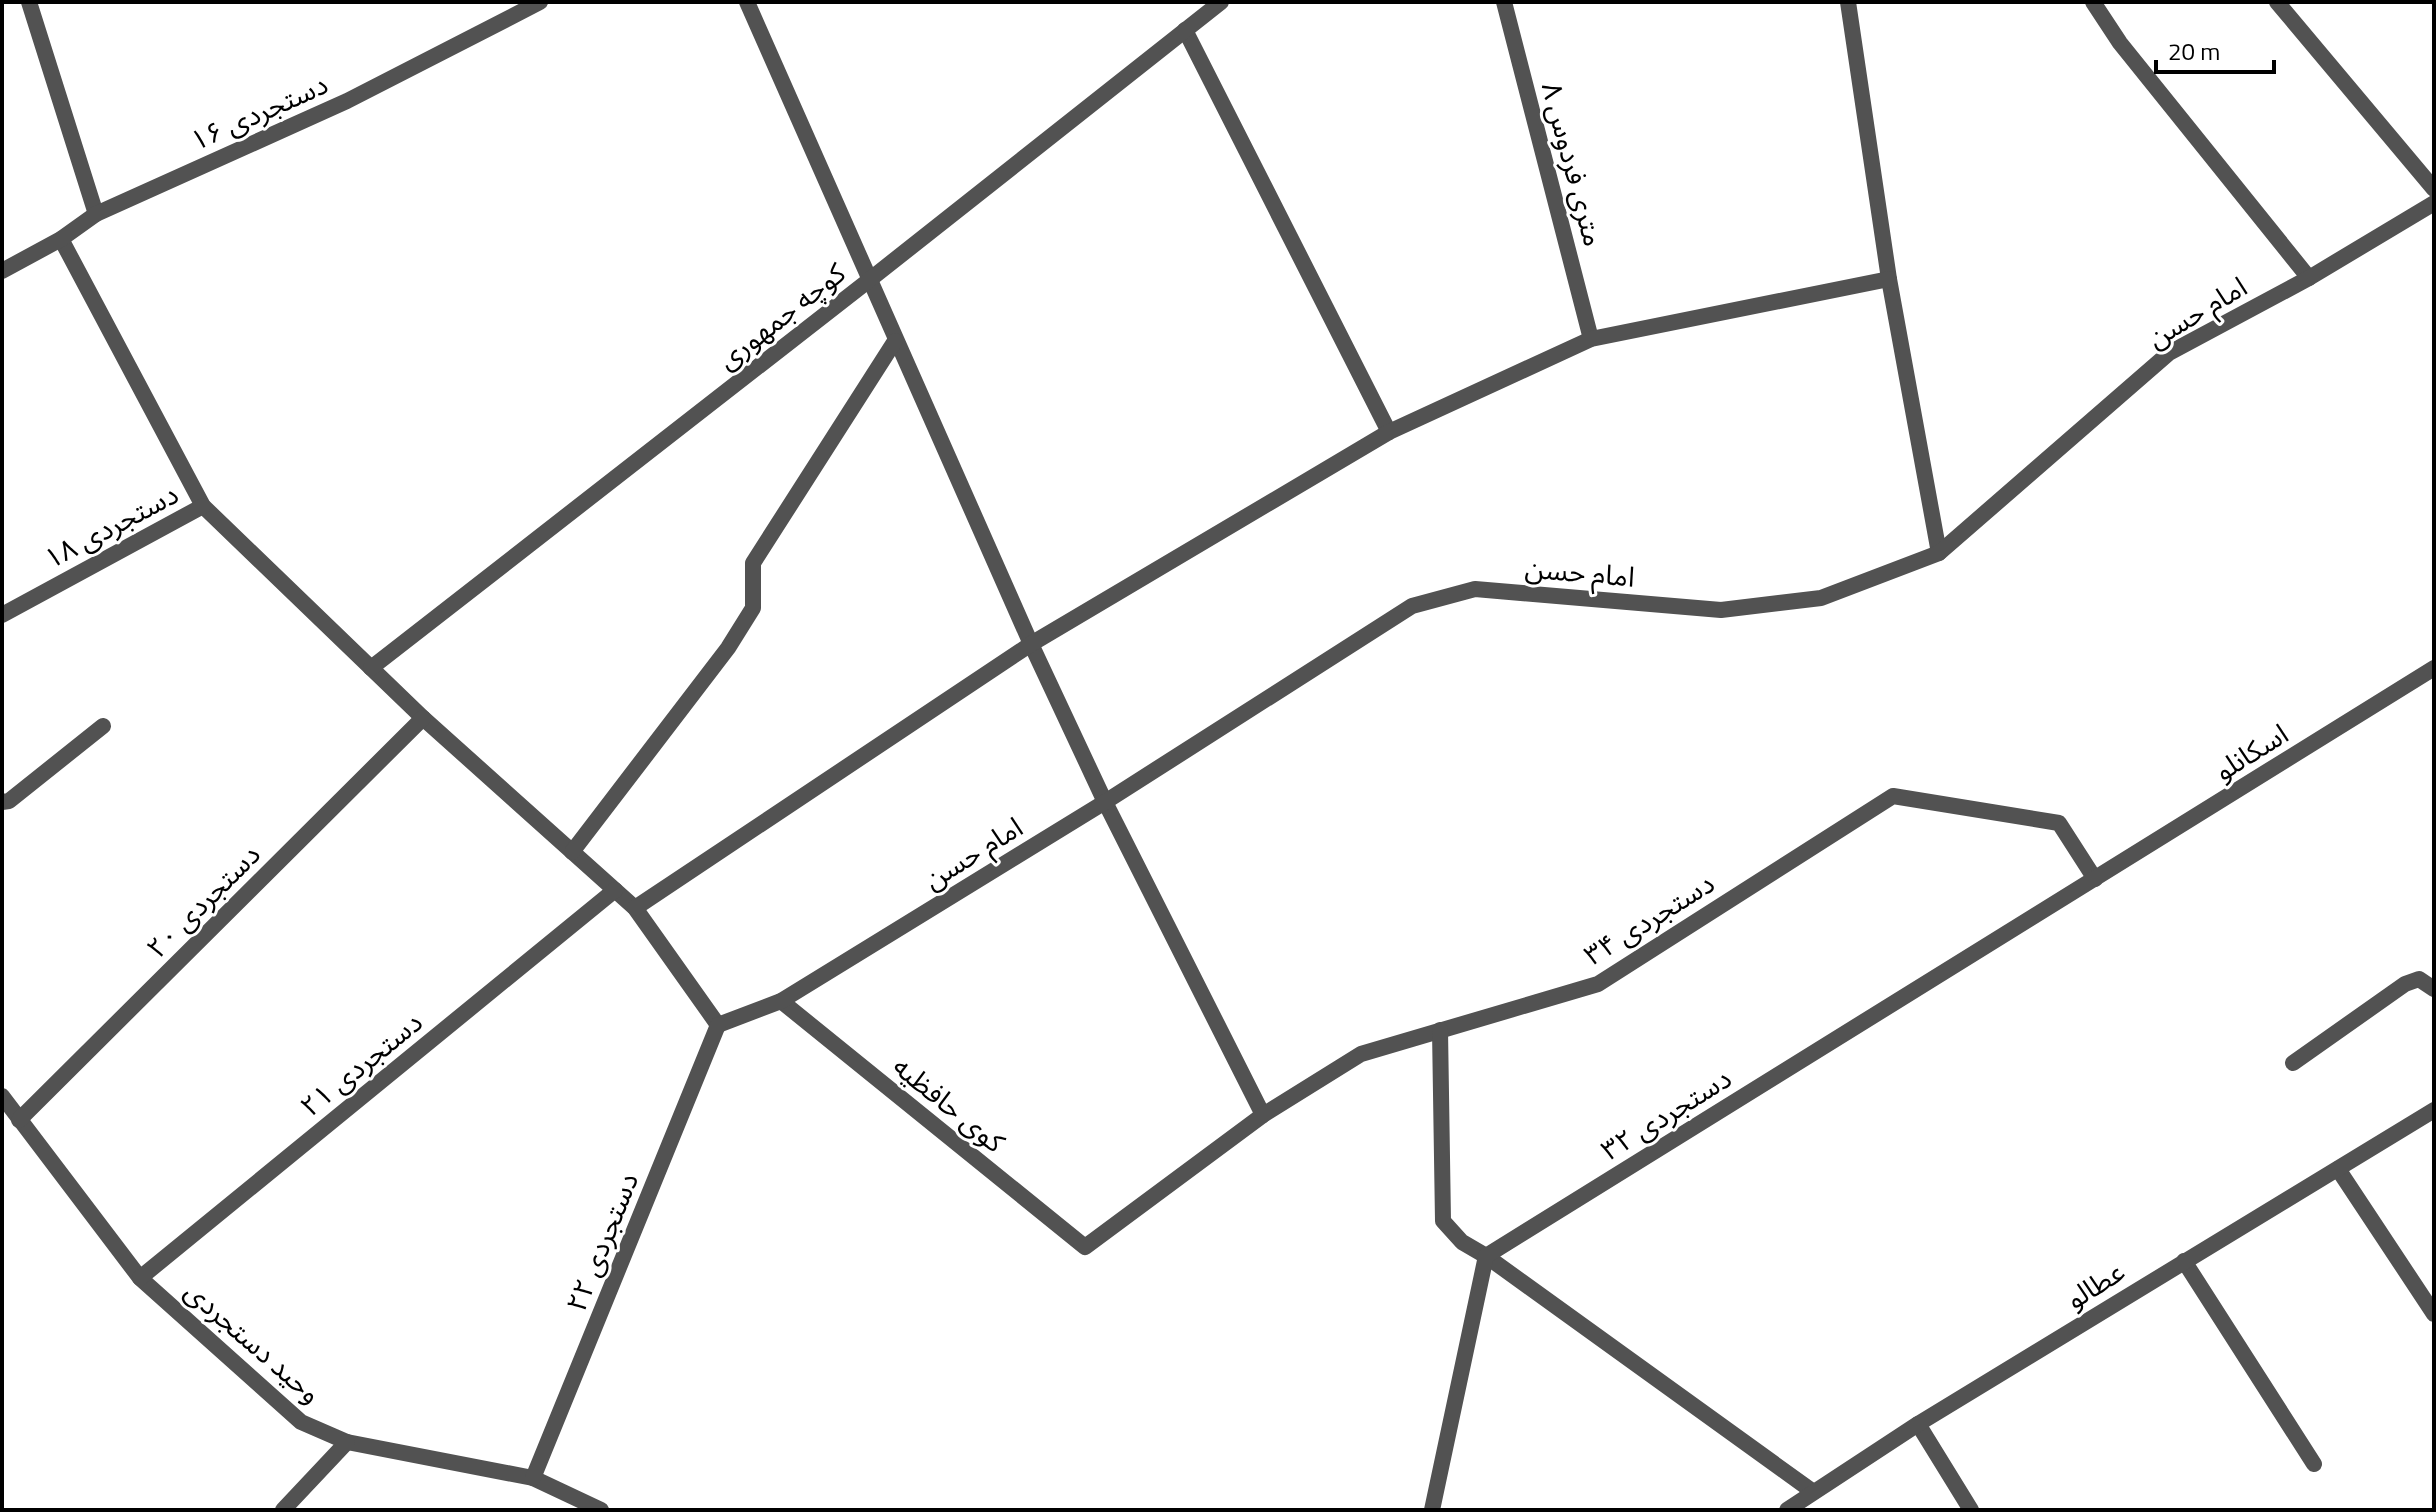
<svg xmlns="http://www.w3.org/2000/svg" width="2436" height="1512" viewBox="0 0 2436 1512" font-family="'Titillium Web','Noto Sans Arabic',sans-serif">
  <rect width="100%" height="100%" fill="#fff"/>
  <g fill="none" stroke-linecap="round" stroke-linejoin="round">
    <g stroke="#525252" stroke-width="16">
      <polyline points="29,2 96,214"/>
      <polyline points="747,2 1031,644 1105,802 1263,1115"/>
      <polyline points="1504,2 1591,339"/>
      <polyline points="1848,2 1889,279 1939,553"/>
      <polyline points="2093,2 2120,43 2309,278"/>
      <polyline points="2277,2 2434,189"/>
      <polyline points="1185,30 1389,432"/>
      <polyline points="61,239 203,506 423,718 635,908 718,1025"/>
      <polyline points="2,271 61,239 96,214 347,101 540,2"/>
      <polyline points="2,615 203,506"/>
      <polyline points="371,668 868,281 1221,2"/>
      <polyline points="2,802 9,801 103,726"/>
      <polyline points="572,852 728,648 753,608 753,563 895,341"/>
      <polyline points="635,908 1031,644 1389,432 1591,339 1889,279"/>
      <polyline points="781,1001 1085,1247 1263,1115 1361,1054 1598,984 1893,796 2059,823 2095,879"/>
      <polyline points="718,1025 781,1001 1105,802 1412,606 1475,589 1721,610 1821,598 1939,553 2169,353 2309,278 2434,203"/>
      <polyline points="1440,1030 1443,1221 1462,1242 1486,1256 1812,1491"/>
      <polyline points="2293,1063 2405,984 2419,979 2434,989"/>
      <polyline points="2,1096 140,1278 301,1422 347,1442 533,1478 601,1510"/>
      <polyline points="19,1120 423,718"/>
      <polyline points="2338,1169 2434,1314"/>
      <polyline points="2184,1261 2314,1464"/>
      <polyline points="140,1278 615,890"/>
      <polyline points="1918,1424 1971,1510"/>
      <polyline points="533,1478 718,1025"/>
      <polyline points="1432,1510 1486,1256 2434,668"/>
      <polyline points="1787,1510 1918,1424 2434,1110"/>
    </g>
    <polyline stroke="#525252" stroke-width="16" points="283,1510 347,1442"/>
  </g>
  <g text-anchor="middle" stroke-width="6" stroke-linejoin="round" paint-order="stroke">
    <g font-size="28" fill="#000" stroke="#fff">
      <text transform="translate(259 112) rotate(-24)" y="10">دستجردی ۱۶</text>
      <text transform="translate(1573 164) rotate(75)" y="10">۸ متری فردوس</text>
      <text transform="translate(2197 312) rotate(-31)" y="10">امام حسن</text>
      <text transform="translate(781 316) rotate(-38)" y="10">کوچه جمهوری</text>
      <text transform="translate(111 526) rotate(-28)" y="10">دستجردی ۱۸</text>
      <text transform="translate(1580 572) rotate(5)" y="10">امام حسن</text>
      <text transform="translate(2251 752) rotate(-32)" y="10">اسکانلو</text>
      <text transform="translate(973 853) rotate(-32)" y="10">امام حسن</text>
      <text transform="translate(203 901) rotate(-45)" y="10">دستجردی ۲۰</text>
      <text transform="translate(1649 919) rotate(-32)" y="10">دستجردی ۳۴</text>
      <text transform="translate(361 1064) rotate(-39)" y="10">دستجردی ۲۱</text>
      <text transform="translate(949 1104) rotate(39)" y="10">کوی حافظیه</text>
      <text transform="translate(1666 1114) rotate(-32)" y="10">دستجردی ۳۲</text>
      <text transform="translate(602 1242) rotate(-68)" y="10">دستجردی ۲۲</text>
      <text transform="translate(2095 1285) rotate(-32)" y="10">عطالو</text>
      <text transform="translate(253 1342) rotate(41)" y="10">وحید دستجردی</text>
    </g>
  </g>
  <rect width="2436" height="1512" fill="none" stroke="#000000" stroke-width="8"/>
  <path d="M2156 60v12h118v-12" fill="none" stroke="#000000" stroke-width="4"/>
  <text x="2168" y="60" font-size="24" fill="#000000" stroke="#ffffff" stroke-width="6" paint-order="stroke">20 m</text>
</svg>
